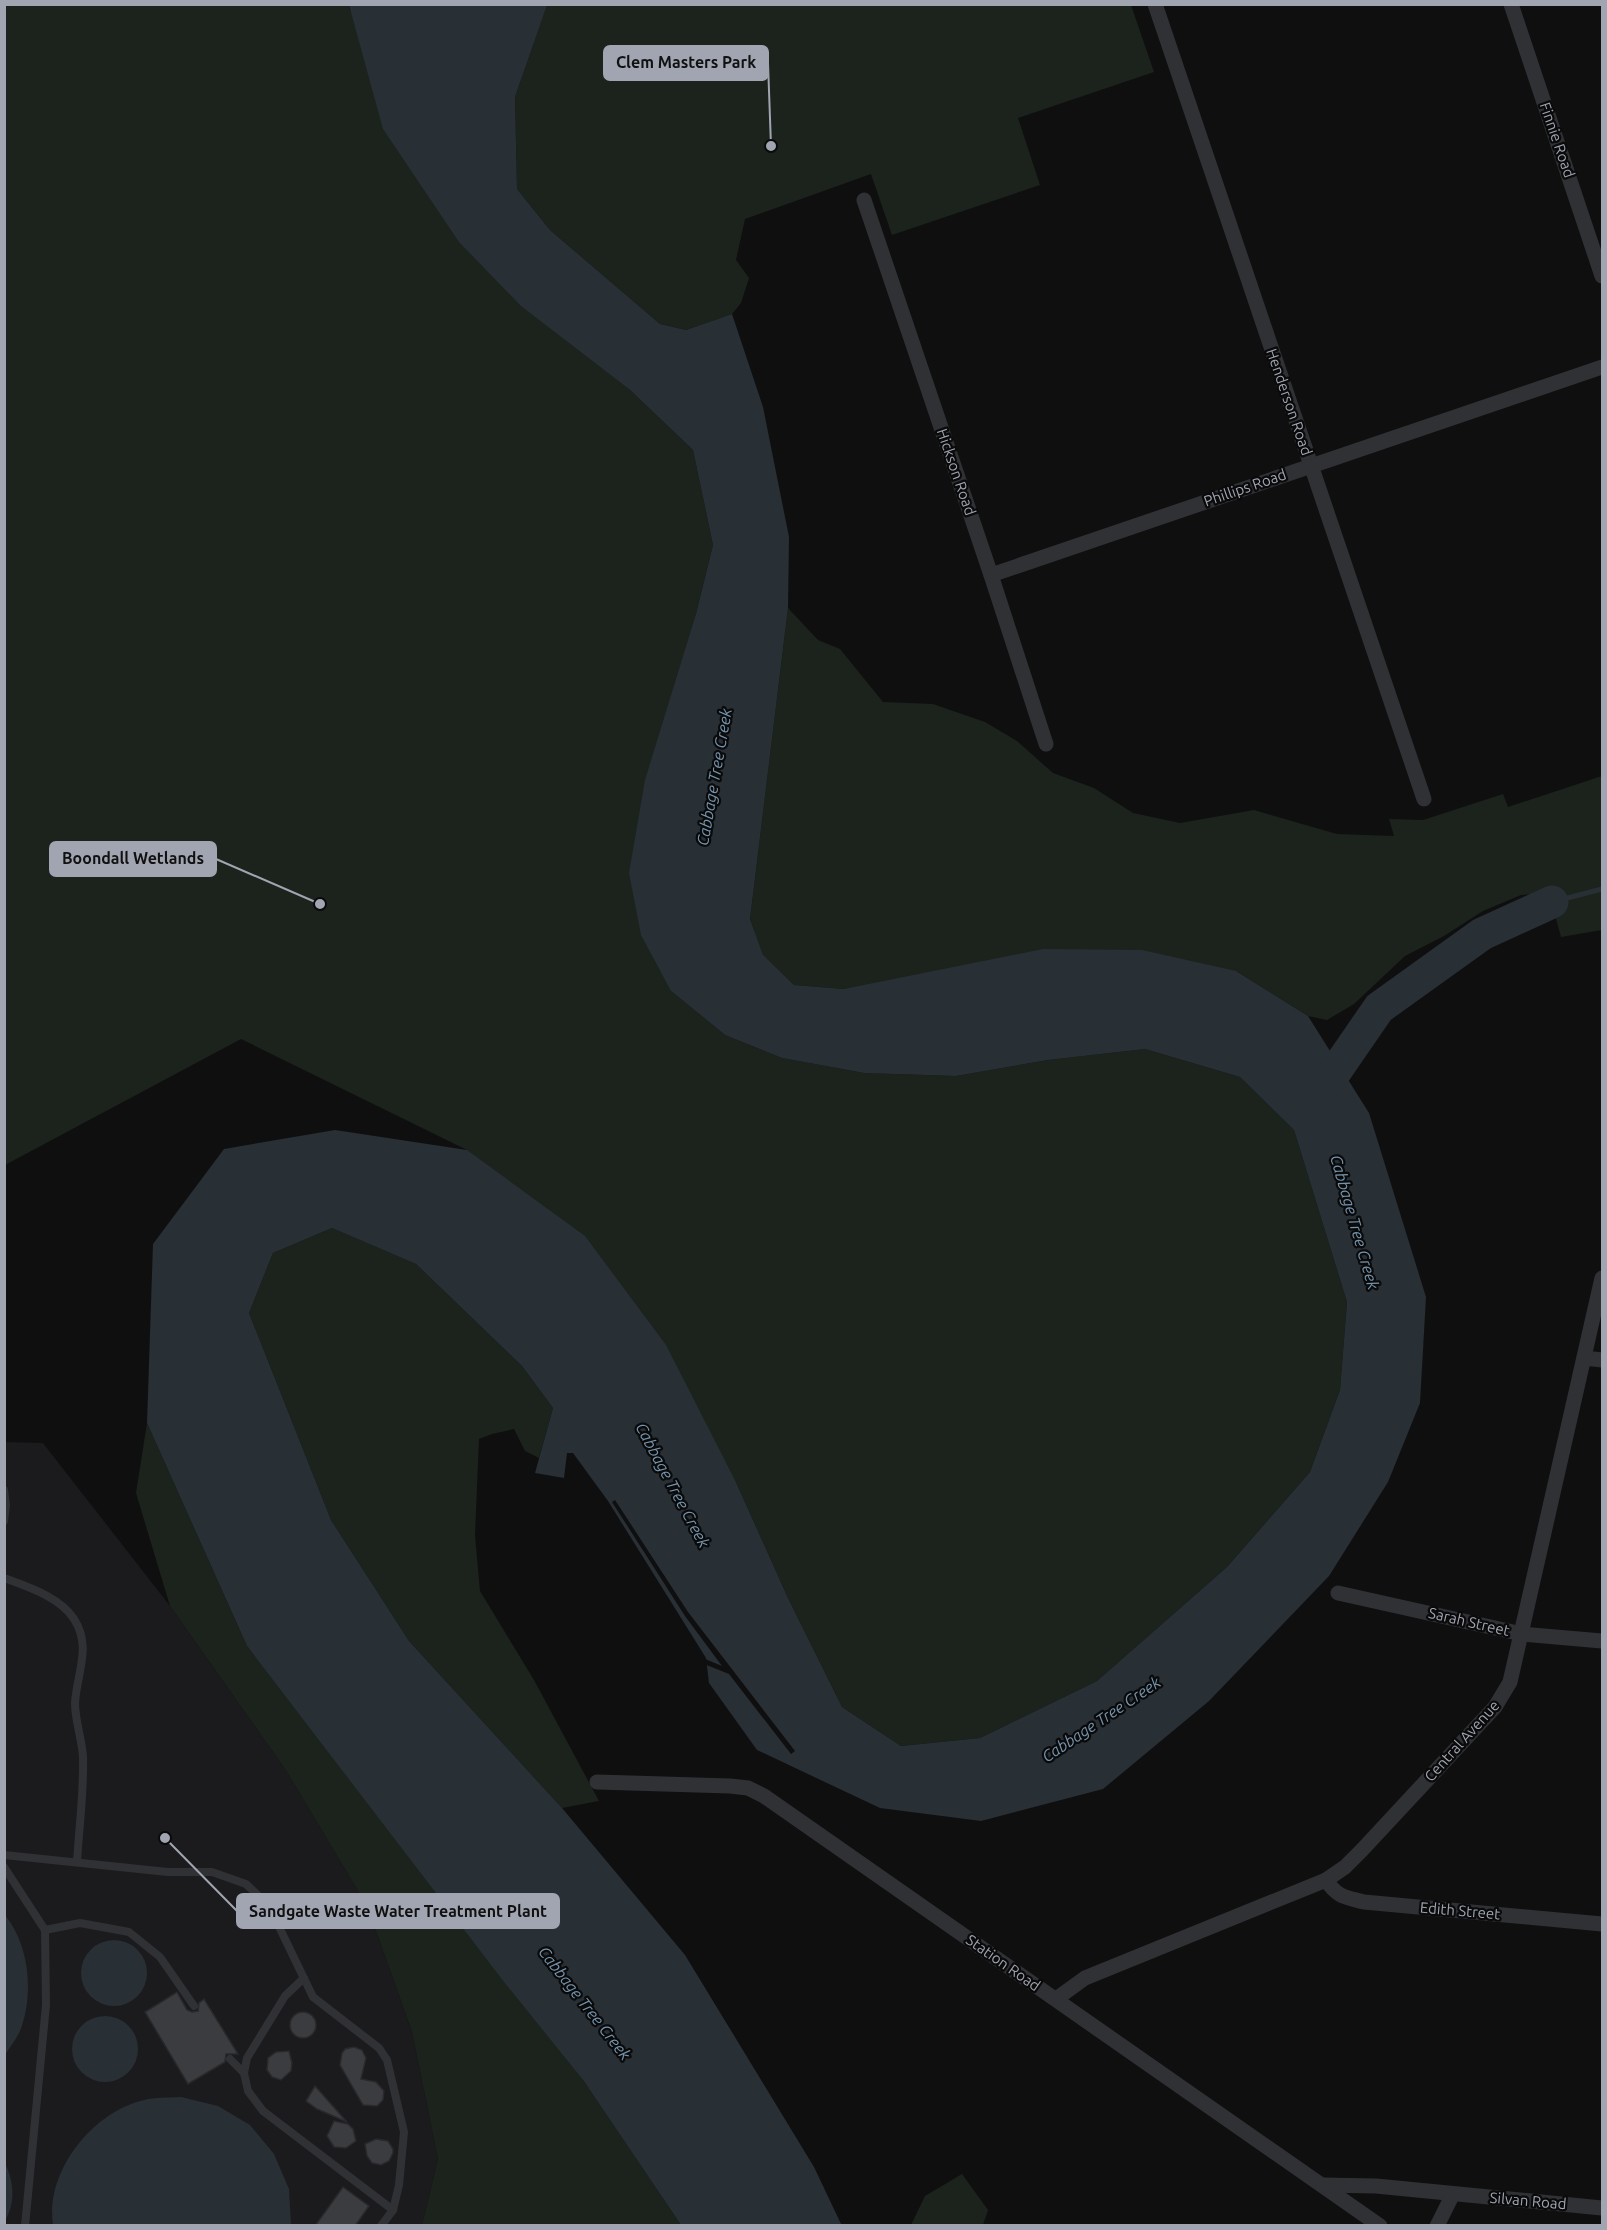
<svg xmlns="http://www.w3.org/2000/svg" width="1607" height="2230" viewBox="0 0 1607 2230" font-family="Ubuntu,sans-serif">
  <rect width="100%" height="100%" fill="#0f0f10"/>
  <polygon fill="#1b1b1d" points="4,1442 43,1443 170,1606 285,1769 367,1906 412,2032 438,2159 422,2225 5,2226"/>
  <g fill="#1b231c">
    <polygon points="547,4 1131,5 1154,72 1018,118 1040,185 892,235 871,174 745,219 736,260 749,278 741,303 732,314 686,330 660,324 550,230 517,189 515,97"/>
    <polygon points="5,5 349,5 350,10 629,389 693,450 713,545 696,614 671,991 725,1035 782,1058 864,1073 956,1076 1048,1060 1145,1049 1240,1077 1294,1130 1347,1302 1340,1390 1310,1472 1227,1567 1097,1681 980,1738 901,1746 842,1707 788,1598 735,1480 665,1345 467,1150 241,1039 5,1165"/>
    <polygon points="788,608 818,640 840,649 883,702 933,704 985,722 1017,741 1053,773 1094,788 1133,813 1180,823 1254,810 1337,834 1394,836 1389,819 1423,820 1503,794 1508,807 1602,776 1602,930 1561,937 1549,893 1521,895 1483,911 1444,936 1405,956 1354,1004 1327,1020 1308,1016 1236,971 844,989 794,985 763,956 750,919"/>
    <polygon points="332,1228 416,1264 522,1366 553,1408 539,1458 525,1451 514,1429 492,1434 479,1439 475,1535 480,1591 534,1680 599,1801 562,1808 409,1641 331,1520 249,1313 273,1253"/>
    <polygon points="147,1423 247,1646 583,2080 681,2225 422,2225 438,2159 412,2032 367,1906 285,1769 170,1606 136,1493"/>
    <polygon points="962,2174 988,2210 983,2225 911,2225 925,2196"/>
  </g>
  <g fill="#282f35">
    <polygon points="349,5 547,5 515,97 517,189 550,230 660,324 686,330 732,314 763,407 789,537 788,608 750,919 763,955 794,985 844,989 1043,949 1142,950 1236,971 1308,1016 1369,1113 1426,1297 1420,1403 1388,1482 1329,1576 1209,1701 1103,1789 981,1821 880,1808 757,1750 709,1683 706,1658 608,1501 573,1453 567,1453 564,1478 535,1473 553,1408 522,1366 416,1264 332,1228 273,1253 249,1313 331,1520 409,1641 562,1808 685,1955 814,2167 842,2226 681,2225 583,2080 501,1978 247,1646 147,1423 153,1244 224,1149 335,1130 467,1150 585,1236 666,1345 735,1480 788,1598 842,1707 901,1746 980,1738 1097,1681 1227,1567 1310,1472 1340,1390 1347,1302 1294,1130 1240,1077 1145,1049 1048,1060 956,1076 864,1073 782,1058 725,1035 671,991 641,935 629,873 645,780 696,614 713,545 693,450 629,389 521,306 459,242 383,129"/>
    <path d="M 5,1915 C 30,1946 34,1995 20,2031 C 16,2040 9,2048 5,2055 Z"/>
    <circle cx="114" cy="1973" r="33"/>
    <circle cx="105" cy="2049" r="33"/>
    <path d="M 181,2097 L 218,2106 L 250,2125 L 274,2154 L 289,2189 L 291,2225 L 53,2225 C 45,2172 92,2112 144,2100 C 155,2097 169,2098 181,2097 Z"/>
    <path d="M 4,2161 C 14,2181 16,2201 5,2221 Z"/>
  </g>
  <polygon fill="#0f0f10" points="615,1500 688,1612 795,1751 791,1754 729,1674 704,1664 705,1659 722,1666 685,1616 612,1502"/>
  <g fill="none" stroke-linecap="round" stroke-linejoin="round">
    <polyline stroke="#282f35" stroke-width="5" points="1552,902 1602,889"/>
    <polyline stroke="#282f35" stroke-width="33" points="1317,1098 1379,1008 1482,934 1552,902"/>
  </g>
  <g fill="#3b3c40" stroke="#29292c" stroke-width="1.5">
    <polygon points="177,1992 187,2010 192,2012 198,2011 199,2003 204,1999 238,2054 226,2054 225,2062 188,2084 145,2012"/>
    <circle cx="303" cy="2025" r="13"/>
    <polygon points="354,2047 362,2050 366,2058 361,2079 376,2082 384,2091 383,2100 377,2106 363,2105 340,2065 342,2053 345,2049"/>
    <polygon points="289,2051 292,2063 291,2071 281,2080 272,2077 267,2070 268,2058 276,2052"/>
    <polygon points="315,2086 347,2122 317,2109 306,2101"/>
    <polygon points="334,2121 348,2124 353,2129 356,2141 346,2148 334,2147 327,2136"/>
    <polygon points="376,2139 388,2141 393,2149 393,2153 389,2161 381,2165 372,2163 367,2156 365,2144"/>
    <polygon points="343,2187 369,2206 355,2226 315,2226"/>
  </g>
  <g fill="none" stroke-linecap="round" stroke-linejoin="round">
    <g stroke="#303135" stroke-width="8">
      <polyline points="4,1490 6,1505 4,1521"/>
      <path d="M 4,1578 C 28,1587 60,1597 74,1619 C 92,1647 77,1672 75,1703 C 75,1721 82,1739 83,1757 C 84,1792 79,1828 77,1862"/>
      <polyline points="4,1855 168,1872 212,1872 246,1884 269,1906 313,1997 379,2048 387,2060 404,2132 399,2185 393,2210"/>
      <polyline points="4,1867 45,1930 46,2005 25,2226"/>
      <polyline points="45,1930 80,1923 129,1932 160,1957 194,2006"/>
      <polyline points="304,1978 285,1996 247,2058 244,2073 248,2091 263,2111 393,2210 381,2226"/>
      <polyline points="230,2059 244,2073"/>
    </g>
    <g stroke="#303135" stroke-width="15">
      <polyline points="1155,4 1424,799"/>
      <polyline points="1511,4 1602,276"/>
      <polyline points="864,200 991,575 1046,744"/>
      <polyline points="991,575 1602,367"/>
      <polyline points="1584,1358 1602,1360"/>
      <polyline points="1338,1593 1522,1634 1602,1641"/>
      <polyline points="597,1782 730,1786 748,1788 764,1796 1380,2226"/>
      <path d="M 1326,1880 C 1337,1897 1345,1897 1364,1902 L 1602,1924"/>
      <polyline points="1056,1999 1085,1978 1326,1880 1345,1867 1362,1850 1495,1707 1510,1682 1602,1278"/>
      <polyline points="1323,2185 1376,2186 1602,2208"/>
      <polyline points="1437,2226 1453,2194"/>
    </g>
  </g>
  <g text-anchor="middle" stroke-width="4.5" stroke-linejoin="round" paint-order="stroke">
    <g font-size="15" fill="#a0a5b1" stroke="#0a0a0b">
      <text transform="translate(1557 140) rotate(71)" y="5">Finnie Road</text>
      <text transform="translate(1289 402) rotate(71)" y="5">Henderson Road</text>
      <text transform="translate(956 472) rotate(71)" y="5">Hickson Road</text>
      <text transform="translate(1245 488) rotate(-19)" y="5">Phillips Road</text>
      <text transform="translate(1469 1622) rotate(13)" y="5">Sarah Street</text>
      <text transform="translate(1462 1741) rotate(-48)" y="5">Central Avenue</text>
      <text transform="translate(1460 1911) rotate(5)" y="5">Edith Street</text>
      <text transform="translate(1003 1963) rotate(35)" y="5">Station Road</text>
      <text transform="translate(1528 2201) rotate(5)" y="5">Silvan Road</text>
    </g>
    <g font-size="16" font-style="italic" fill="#7694ad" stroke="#0a0a0b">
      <text transform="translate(714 777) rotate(-80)" y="6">Cabbage Tree Creek</text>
      <text transform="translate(1355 1222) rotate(74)" y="6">Cabbage Tree Creek</text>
      <text transform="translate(673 1485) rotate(62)" y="6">Cabbage Tree Creek</text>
      <text transform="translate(1101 1719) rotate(-34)" y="6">Cabbage Tree Creek</text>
      <text transform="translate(585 2003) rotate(52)" y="6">Cabbage Tree Creek</text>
    </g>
  </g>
  <path fill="none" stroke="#a0a5b1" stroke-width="2" d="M771 146L768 63M320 904L216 859M165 1838L237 1911"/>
  <g fill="#a0a5b1" stroke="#0a0a0b" stroke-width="2">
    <circle cx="771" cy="146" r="6"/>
    <circle cx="320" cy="904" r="6"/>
    <circle cx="165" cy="1838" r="6"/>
  </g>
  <g fill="#a0a5b1" stroke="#a0a5b1" stroke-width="2">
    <rect x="604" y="46" width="164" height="34" rx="6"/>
    <rect x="50" y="842" width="166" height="34" rx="6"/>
    <rect x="237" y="1894" width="322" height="34" rx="6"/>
  </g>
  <g font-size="16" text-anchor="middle" font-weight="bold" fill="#111">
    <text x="686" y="68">Clem Masters Park</text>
    <text x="133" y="864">Boondall Wetlands</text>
    <text x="398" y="1917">Sandgate Waste Water Treatment Plant</text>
  </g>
  <rect width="1607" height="2230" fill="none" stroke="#a0a5b1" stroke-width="12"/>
</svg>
